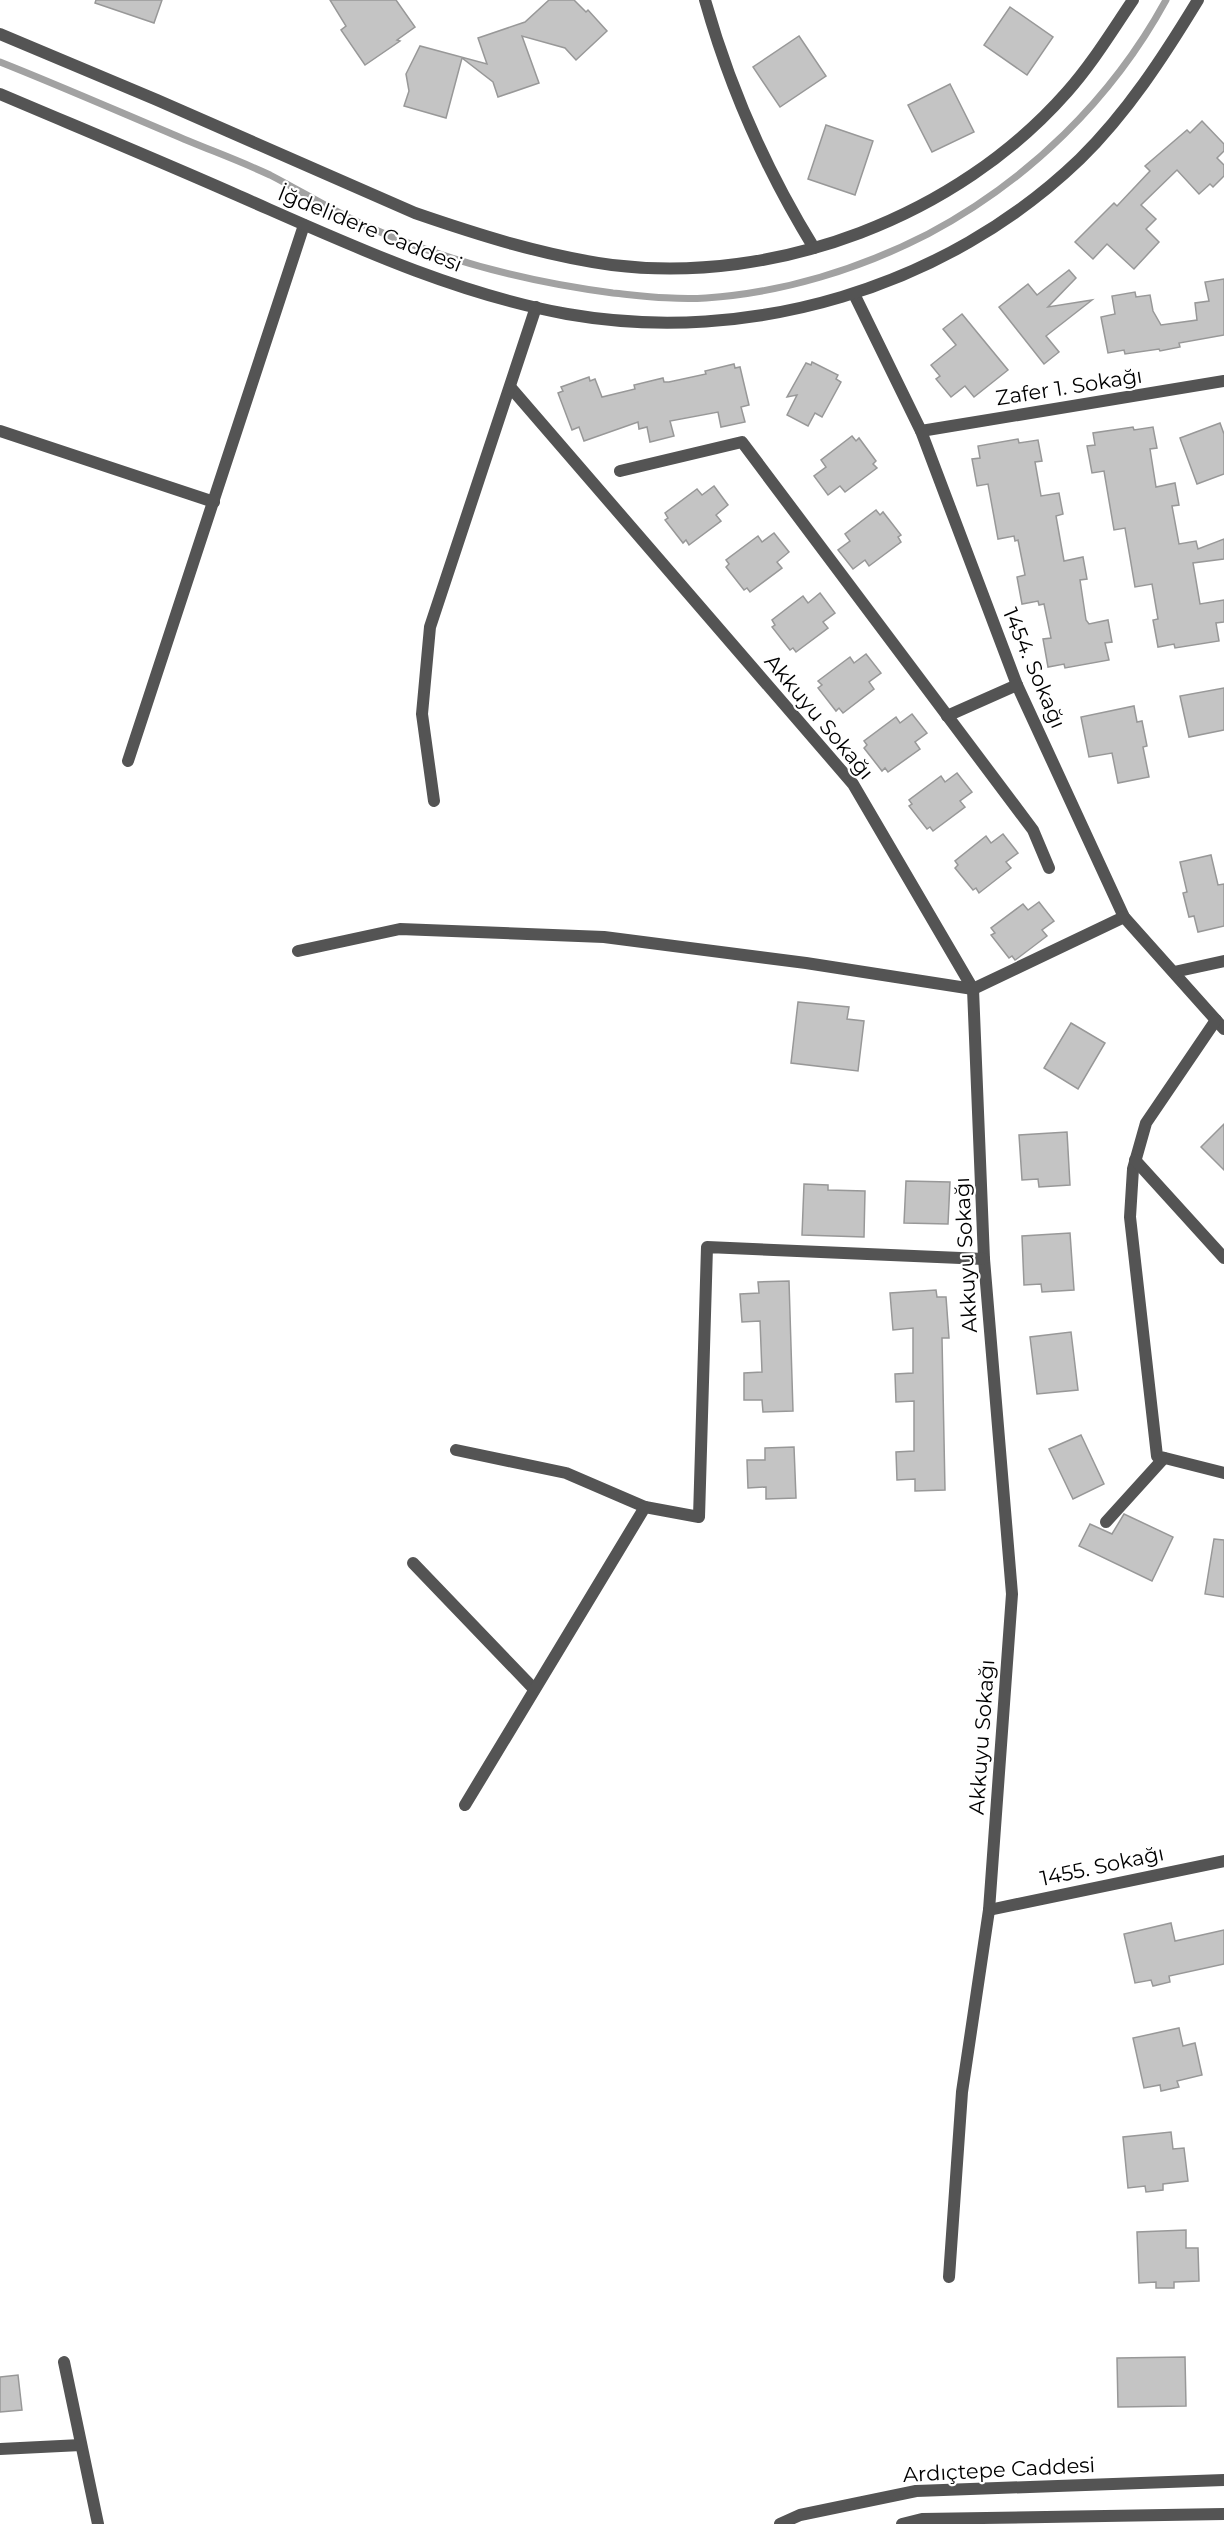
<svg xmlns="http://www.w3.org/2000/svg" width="1224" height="2524" viewBox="0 0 1224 2524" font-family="Montserrat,sans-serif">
  <rect width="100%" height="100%" fill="#fff"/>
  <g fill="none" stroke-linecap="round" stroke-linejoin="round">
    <path stroke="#a2a2a2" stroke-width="7" d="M 0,62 C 58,85 115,110 172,134 C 204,148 238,160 270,175 C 301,191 331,210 364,225 C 443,260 527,282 613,293 C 644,296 674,300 706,298 C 782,293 860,269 928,234 C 1028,181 1112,99 1166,0"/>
  </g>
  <g fill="#c4c4c4" stroke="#989898" stroke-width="1.5">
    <polygon points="96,0 162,0 154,23 95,3"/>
    <polygon points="330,0 396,0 415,27 397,40 400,41 365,65 341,30 346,26"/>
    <polygon points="549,0 574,0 586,12 588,10 607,31 576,60 565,48 522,36 539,83 498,97 493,82 462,58 446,118 404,106 409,91 406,74 420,46 487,64 478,38 525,22"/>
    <polygon points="1010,7 1053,37 1027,75 984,45"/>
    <polygon points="799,36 826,76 780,107 753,67"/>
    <polygon points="950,84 974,132 932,152 908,105"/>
    <polygon points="1202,121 1224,144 1224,151 1217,158 1224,165 1224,176 1213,187 1210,184 1199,194 1177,170 1141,205 1156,219 1146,229 1159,242 1134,269 1107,244 1093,259 1075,242 1114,203 1117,206 1150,171 1145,166 1187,130 1190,133"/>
    <polygon points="826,125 873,141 855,195 808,179"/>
    <polygon points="1069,270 1076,278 1048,307 1092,300 1046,336 1059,352 1044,364 999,307 1028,284 1037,295"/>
    <polygon points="1224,279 1224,335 1179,343 1180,347 1160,351 1159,349 1125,354 1124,350 1108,353 1101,317 1115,314 1112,296 1135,292 1136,297 1150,295 1153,311 1161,325 1197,320 1195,303 1209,301 1205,282"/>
    <polygon points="962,314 1008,370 974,397 965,386 951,397 936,379 940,376 931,365 956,345 943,329"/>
    <polygon points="812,362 838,375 836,379 841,382 822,417 815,413 808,426 787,415 797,395 787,397 806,363 811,365"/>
    <polygon points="734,364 735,368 740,367 749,405 741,407 745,422 721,427 718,412 670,421 674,436 650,442 647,427 639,429 638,422 584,441 579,427 572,430 558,393 563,391 561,387 589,377 590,381 595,379 602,397 635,389 634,385 663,378 664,382 669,382 706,374 705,371"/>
    <polygon points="1220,423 1224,434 1224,474 1197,484 1180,438"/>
    <polygon points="1133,427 1134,430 1153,427 1157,448 1150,449 1156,487 1175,483 1179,505 1172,506 1179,544 1196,541 1198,549 1224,539 1224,559 1193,563 1200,604 1224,600 1224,622 1216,623 1219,641 1175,648 1174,644 1158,647 1153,620 1158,619 1152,584 1135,587 1125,528 1114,530 1104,471 1092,473 1087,446 1095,445 1093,433"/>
    <polygon points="852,436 856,441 859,438 876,461 873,464 877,468 845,492 840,486 828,495 814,476 826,467 821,460"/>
    <polygon points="1018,439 1019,443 1038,440 1042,461 1035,462 1041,496 1059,493 1063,514 1056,516 1064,561 1083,557 1087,579 1080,580 1086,620 1089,624 1108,620 1112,642 1105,643 1109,660 1065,668 1064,664 1048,667 1043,639 1051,638 1044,604 1039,605 1038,601 1022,604 1017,577 1025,575 1018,540 1015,541 1014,536 998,539 988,484 977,486 972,459 980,458 978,446"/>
    <polygon points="714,486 728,505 716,515 721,521 689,545 686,540 683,543 665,520 668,518 665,513 697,489 702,495"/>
    <polygon points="876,510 880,515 883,512 901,535 898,537 901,542 869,566 865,560 853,569 838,550 850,541 845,534"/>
    <polygon points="774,533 789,552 777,562 782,568 750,592 747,588 744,590 726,567 729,564 726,560 758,536 762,542"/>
    <polygon points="820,593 835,613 823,622 828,628 796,652 793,648 790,650 772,627 775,625 772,620 803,596 808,603"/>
    <polygon points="866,654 881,673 869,682 874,689 843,713 839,708 836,711 818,688 822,685 818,681 850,657 854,663"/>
    <polygon points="1224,688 1224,730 1189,737 1180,696"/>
    <polygon points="1134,706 1137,722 1142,721 1147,746 1143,747 1149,777 1118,783 1112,753 1089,757 1081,717"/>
    <polygon points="912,714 927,733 915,742 920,749 888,772 885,768 882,771 864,748 867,745 864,741 896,717 900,723"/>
    <polygon points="957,773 972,792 960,801 965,807 933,831 930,827 927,829 909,806 912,804 909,800 941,776 945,782"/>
    <polygon points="1003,834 1018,853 1006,862 1011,868 979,893 976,888 973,890 955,868 958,865 955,861 986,836 991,843"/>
    <polygon points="1211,855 1218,885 1224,884 1224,926 1198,932 1194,916 1189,917 1183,893 1187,892 1180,862"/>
    <polygon points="1039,902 1054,921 1042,930 1047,936 1018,958 1015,960 1012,956 1009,958 991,935 995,933 991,928 1023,904 1028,910"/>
    <polygon points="798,1002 849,1007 847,1019 864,1021 858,1071 791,1063"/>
    <polygon points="1071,1023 1105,1043 1078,1089 1044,1068"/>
    <polygon points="1224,1124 1224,1170 1201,1147"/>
    <polygon points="1067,1132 1070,1185 1039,1187 1038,1179 1022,1180 1019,1135"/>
    <polygon points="906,1181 950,1182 948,1224 904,1223"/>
    <polygon points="804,1184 828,1185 828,1190 865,1191 864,1237 802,1235"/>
    <polygon points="1070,1233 1074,1290 1042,1292 1041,1284 1024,1285 1022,1236"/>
    <polygon points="789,1281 793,1411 763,1412 762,1400 744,1400 744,1373 762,1372 760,1321 742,1322 740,1294 759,1293 758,1282"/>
    <polygon points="936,1290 937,1297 946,1297 949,1338 942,1338 945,1490 915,1491 915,1479 897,1480 896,1452 914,1451 914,1401 896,1402 895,1374 913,1373 913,1328 893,1330 890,1293"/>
    <polygon points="1071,1332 1078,1390 1037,1394 1030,1337"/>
    <polygon points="1081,1435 1104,1484 1073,1499 1049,1449"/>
    <polygon points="794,1447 796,1498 766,1499 766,1487 748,1488 747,1460 765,1460 765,1448"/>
    <polygon points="1124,1514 1173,1537 1152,1581 1079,1546 1090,1524 1112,1534"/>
    <polygon points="1214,1539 1224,1540 1224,1597 1205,1594"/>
    <polygon points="1171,1923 1175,1941 1224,1930 1224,1964 1169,1976 1170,1982 1153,1986 1151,1980 1135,1983 1124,1934"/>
    <polygon points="1179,2028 1183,2046 1195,2043 1202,2075 1177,2081 1179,2087 1161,2091 1160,2085 1144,2088 1133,2038"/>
    <polygon points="1171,2132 1173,2149 1184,2148 1188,2181 1163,2184 1163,2190 1146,2192 1145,2186 1128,2188 1123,2137"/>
    <polygon points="1186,2230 1186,2248 1198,2248 1199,2281 1174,2282 1174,2288 1156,2288 1156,2282 1139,2283 1137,2232"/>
    <polygon points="1185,2357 1186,2406 1118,2407 1117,2358"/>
    <polygon points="18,2375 22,2410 0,2412 0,2377"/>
  </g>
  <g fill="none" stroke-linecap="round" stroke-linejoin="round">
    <g stroke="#545454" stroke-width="12">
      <path d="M 705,0 C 730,89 766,170 814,248"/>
      <polyline points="854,294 921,431 1017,685 1124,917 1224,1029"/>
      <polyline points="511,388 853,784 973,989 984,1259 1012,1594 989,1910 962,2092 949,2277"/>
      <polyline points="0,431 214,502"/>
      <polyline points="921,431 1224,381"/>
      <polyline points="620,471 742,442 1033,830 1049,868"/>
      <polyline points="947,716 1017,685"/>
      <polyline points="128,761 304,225"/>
      <polyline points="434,801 422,714 430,627 536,307"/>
      <polyline points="298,951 400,929 604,937 806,963 973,989 1124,917"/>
      <polyline points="1174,972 1224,961"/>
      <polyline points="1216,1020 1146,1123 1133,1169 1130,1217 1157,1456 1224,1473"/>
      <polyline points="1135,1160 1224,1258"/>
      <polyline points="456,1450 566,1473 645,1507"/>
      <polyline points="1106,1522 1164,1458"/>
      <polyline points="413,1563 534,1689"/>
      <polyline points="465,1805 645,1507 699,1517 707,1247 984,1259"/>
      <polyline points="989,1910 1224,1861"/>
      <polyline points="64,2362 98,2524"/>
      <polyline points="0,2449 81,2445"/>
    </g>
    <g stroke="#545454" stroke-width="12">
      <path d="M 0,34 L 157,100 L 415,213 C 479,235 545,256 612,265 C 777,285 957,217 1067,92 C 1092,64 1112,31 1133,0"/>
      <path d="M 0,94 C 80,128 160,161 239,196 C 346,243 452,293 567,314 C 750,346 946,288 1080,159 C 1127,113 1164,56 1198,0"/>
      <polyline points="780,2524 800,2515 916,2491 1224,2480"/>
      <polyline points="902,2524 922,2519 1224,2514"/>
    </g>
  </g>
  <g text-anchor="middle" stroke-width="4.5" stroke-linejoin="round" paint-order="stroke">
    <g font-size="21" fill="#000" stroke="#fff">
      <text transform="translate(370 229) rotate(22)" y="7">İğdelidere Caddesi</text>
      <text transform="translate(1069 387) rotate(-9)" y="7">Zafer 1. Sokağı</text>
      <text transform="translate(1034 668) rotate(67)" y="7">1454. Sokağı</text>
      <text transform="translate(819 717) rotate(50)" y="7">Akkuyu Sokağı</text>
      <text transform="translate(966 1255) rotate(-93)" y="7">Akkuyu Sokağı</text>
      <text transform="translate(982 1737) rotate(-86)" y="7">Akkuyu Sokağı</text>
      <text transform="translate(1102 1866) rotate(-12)" y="7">1455. Sokağı</text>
      <text transform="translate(999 2470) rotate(-3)" y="7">Ardıçtepe Caddesi</text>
    </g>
  </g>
</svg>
